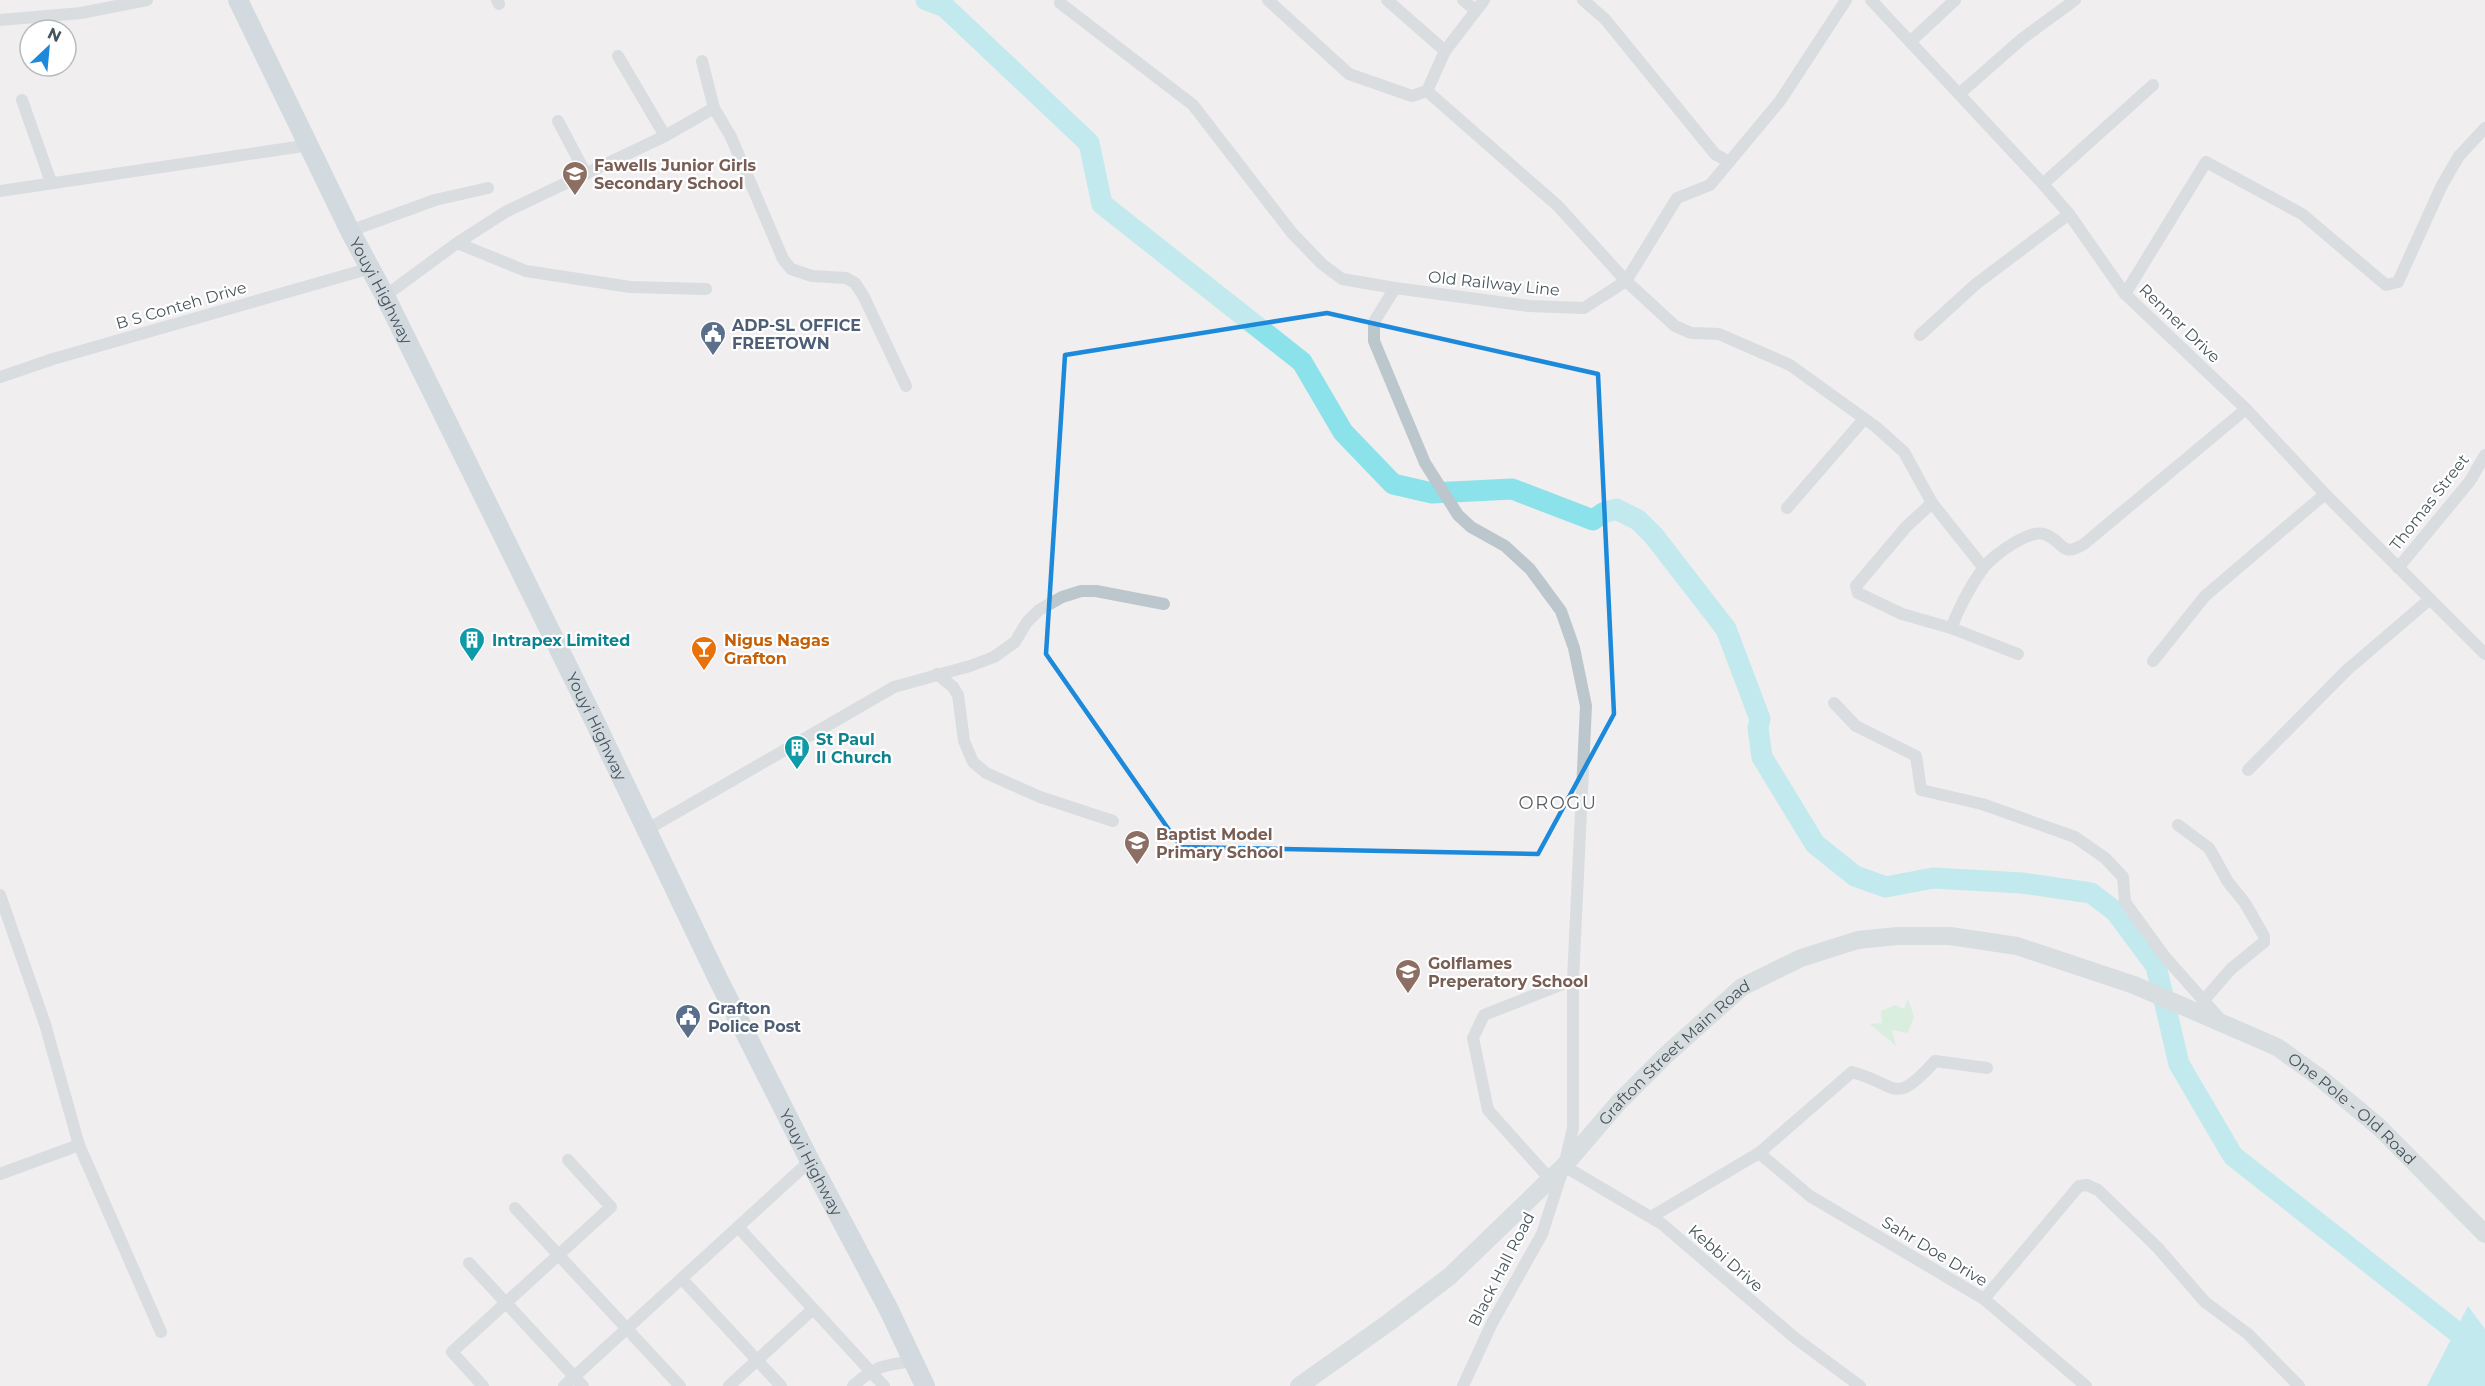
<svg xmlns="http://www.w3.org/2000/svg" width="2485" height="1386" viewBox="0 0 2485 1386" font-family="Montserrat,sans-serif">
  <rect width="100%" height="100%" fill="#f0eeee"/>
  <polygon fill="#bdeec9" points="1908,999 1914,1017 1908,1033 1892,1030 1896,1046 1870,1024 1882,1023 1881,1011 1895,1005 1904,1009"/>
  <polygon fill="#8be2ea" points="2468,1306 2485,1329 2485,1386 2427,1386"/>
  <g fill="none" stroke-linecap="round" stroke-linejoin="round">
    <polyline stroke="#8be2ea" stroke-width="21" points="926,0 945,7 1089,143 1102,204 1302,362 1343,432 1393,484 1432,493 1512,489 1593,520 1603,513 1616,509 1638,520 1654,536 1726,629 1760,719 1758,728 1762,757 1815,844 1855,876 1886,887 1933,878 2022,883 2091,893 2116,912 2156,966 2179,1064 2233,1156 2485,1354"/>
    <g stroke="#bcc7cd" stroke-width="12">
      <polyline points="497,0 499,4"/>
      <polyline points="1268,0 1349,74 1412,96 1427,91 1445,51 1484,0"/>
      <polyline points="1387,0 1445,51"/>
      <polyline points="1463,0 1475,10"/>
      <polyline points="1583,0 1605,19 1715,154 1729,162"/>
      <polyline points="1871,0 2043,184 2069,214 2125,294 2246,409 2325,494 2485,654"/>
      <polyline points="1060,3 1193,105 1292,233 1322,264 1342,279 1395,288"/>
      <polyline points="0,20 81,13 147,0"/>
      <polyline points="1910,42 1955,0"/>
      <polyline points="618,56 665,136"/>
      <polyline points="702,61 714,108 731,137 783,259 791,269 812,276 846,278 855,283 864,297 906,386"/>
      <polyline points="1427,91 1558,206 1626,281 1675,326 1691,333 1719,334 1790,365 1876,427 1904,452 1932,503 1983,567"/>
      <polyline points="1959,94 2023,38 2075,0"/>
      <polyline points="22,100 51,182"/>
      <polyline points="558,121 586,174"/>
      <polyline points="2043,184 2153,85"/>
      <polyline points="0,191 310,145"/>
      <polyline points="350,231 435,200 488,188"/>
      <polyline points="457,243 526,271 630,287 706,289"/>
      <polyline points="2125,294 2206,162 2302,214 2386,285 2398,282 2442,185 2459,156 2485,128"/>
      <polyline points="385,296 457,243 507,211 665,136 714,108"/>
      <polyline points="1920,335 1976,284 2069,214"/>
      <polyline points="0,377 53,359 371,268"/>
      <polyline points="1932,503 1906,527 1856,586 1858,593 1902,614 1951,628"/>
      <polyline points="1787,508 1864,419"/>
      <polyline points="2398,568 2470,481 2485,455"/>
      <path d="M 2018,654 L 1951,628 C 1959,608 1969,588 1982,570 C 1990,557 2029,529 2044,534 C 2064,540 2060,559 2084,544 L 2246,409"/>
      <polyline points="2153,661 2205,596 2325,494"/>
      <polyline points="937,674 953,687 958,695 964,741 973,762 986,773 1040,797 1113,821"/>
      <polyline points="1834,703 1856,726 1916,756 1921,790 1982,804 2075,837 2105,858 2123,877 2125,902 2165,957 2220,1019"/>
      <polyline points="2248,770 2347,670 2430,599"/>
      <polyline points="2178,825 2209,848 2228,882 2245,903 2264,936 2264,942 2231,969 2203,1001"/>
      <polyline points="646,830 894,687 970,666 994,657 1015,642 1027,622 1039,610 1062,597 1081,591 1096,591 1164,604"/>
      <polyline points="0,895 45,1024 79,1145 161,1332"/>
      <polyline points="1759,1153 1810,1196 1984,1299 2086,1386"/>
      <polyline points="1564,1166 1662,1224 1795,1338 1860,1386"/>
      <polyline points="0,1174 79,1145"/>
      <polyline points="1549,1178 1488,1110 1473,1038 1484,1015 1573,980"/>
      <polyline points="515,1208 680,1386"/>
      <path d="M 1651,1217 L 1759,1153 L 1852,1072 C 1898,1084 1893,1108 1935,1061 L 1987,1068"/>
      <polyline points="738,1227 884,1386"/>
      <polyline points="469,1263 583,1386"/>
      <polyline points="682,1279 781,1386"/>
      <polyline points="1984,1299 2079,1186 2087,1185 2098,1190 2157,1247 2205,1302 2248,1334 2299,1386"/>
      <polyline points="483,1386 452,1352 611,1207 568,1160"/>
      <polyline points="564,1386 810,1161"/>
      <polyline points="729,1386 813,1309"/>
      <path d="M 853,1386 C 876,1365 883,1366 913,1361"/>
      <polyline points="1463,1386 1492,1323 1542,1234 1564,1166 1573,1128 1573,980 1586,706 1574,648 1561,611 1530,569 1505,546 1471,527 1458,515 1425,463 1374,341 1374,322 1395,288 1529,306 1584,308 1626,281 1677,198 1710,185 1780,101 1846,0"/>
    </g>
    <path stroke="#bac7cf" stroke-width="18" id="s1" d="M 1299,1386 L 1388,1323 L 1450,1276 L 1564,1166 L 1619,1102 L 1666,1055 L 1742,987 L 1801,958 L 1858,940 L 1897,936 L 1950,936 L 2017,946 L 2134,985 L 2277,1047 L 2319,1077 L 2379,1127 L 2485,1234"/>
    <path stroke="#aec1cc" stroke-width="20" id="s2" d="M 238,0 L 350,231 L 385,296 L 595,722 L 718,979 L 810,1161 L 889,1310 L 925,1386"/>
  </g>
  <path d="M0 0H2485V1386H0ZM 1327,313 L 1598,374 L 1614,714 L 1538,854 L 1181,847 L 1046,654 L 1065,355 Z" fill="#f0eeee" fill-opacity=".55" fill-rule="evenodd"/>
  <path fill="none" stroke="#1d89db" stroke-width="4.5" stroke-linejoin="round" d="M 1327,313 L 1598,374 L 1614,714 L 1538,854 L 1181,847 L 1046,654 L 1065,355 Z"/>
  <defs>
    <symbol id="school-pin" viewBox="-11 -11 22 30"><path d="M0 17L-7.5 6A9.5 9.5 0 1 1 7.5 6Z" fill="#8d6e63" stroke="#fff"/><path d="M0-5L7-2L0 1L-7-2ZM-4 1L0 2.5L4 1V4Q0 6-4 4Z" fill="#fff"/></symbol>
    <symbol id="civic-pin" viewBox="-11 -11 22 30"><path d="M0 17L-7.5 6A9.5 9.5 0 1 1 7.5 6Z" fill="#5c6f8a" stroke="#fff"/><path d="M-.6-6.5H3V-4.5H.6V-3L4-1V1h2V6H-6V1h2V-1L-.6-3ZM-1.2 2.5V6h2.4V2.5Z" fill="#fff"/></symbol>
    <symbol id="building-pin" viewBox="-11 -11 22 30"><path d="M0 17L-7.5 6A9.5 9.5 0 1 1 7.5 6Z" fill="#0f9aa8" stroke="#fff"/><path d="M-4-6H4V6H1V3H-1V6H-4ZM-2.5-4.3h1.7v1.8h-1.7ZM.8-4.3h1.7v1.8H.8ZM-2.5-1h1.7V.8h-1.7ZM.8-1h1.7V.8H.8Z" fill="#fff"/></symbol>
    <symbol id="bar-pin" viewBox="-11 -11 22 30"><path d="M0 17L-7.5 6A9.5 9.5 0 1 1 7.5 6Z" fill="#e8710a" stroke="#fff"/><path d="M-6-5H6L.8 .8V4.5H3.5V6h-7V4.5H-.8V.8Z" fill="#fff"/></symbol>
  </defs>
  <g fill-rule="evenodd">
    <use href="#school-pin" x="560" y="159" width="30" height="40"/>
    <use href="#civic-pin" x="698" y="319" width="30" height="40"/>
    <use href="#building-pin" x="457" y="625" width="30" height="40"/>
    <use href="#bar-pin" x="689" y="634" width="30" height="40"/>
    <use href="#building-pin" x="782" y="733" width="30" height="40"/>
    <use href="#school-pin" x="1122" y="828" width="30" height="40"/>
    <use href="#school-pin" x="1393" y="957" width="30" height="40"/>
    <use href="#civic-pin" x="673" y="1002" width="30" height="40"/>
  </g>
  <g text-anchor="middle" stroke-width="4.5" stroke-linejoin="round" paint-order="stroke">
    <g font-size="16" font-weight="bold" fill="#785e54" stroke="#fff" text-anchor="start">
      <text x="594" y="171">Fawells Junior Girls<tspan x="594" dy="18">Secondary School</tspan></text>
      <text x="1156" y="840">Baptist Model<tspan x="1156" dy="18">Primary School</tspan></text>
      <text x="1428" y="969">Golflames<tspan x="1428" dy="18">Preperatory School</tspan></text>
    </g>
    <g font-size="16" fill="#46545b" stroke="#fff">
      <text transform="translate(1494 283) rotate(6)" y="6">Old Railway Line</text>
      <text dy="6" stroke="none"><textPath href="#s2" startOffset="324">Youyi Highway</textPath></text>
      <text transform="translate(181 305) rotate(-16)" y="6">B S Conteh Drive</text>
      <text transform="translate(2180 323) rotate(44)" y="6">Renner Drive</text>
      <text transform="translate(2429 502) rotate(-52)" y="6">Thomas Street</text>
      <text dy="6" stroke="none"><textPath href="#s2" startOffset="810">Youyi Highway</textPath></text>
      <text dy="6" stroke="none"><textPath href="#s1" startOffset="504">Grafton Street Main Road</textPath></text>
      <text dy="6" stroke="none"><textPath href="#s1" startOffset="1260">One Pole - Old Road</textPath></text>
      <text dy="6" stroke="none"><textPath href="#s2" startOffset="1296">Youyi Highway</textPath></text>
      <text transform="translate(1935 1251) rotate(31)" y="6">Sahr Doe Drive</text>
      <text transform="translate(1726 1258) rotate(41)" y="6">Kebbi Drive</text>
      <text transform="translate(1501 1269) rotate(-63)" y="6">Black Hall Road</text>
    </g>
    <g font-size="16" font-weight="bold" fill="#4e5e75" stroke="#fff" text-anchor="start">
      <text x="732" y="331">ADP-SL OFFICE<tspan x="732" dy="18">FREETOWN</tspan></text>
      <text x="708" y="1014">Grafton<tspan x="708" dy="18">Police Post</tspan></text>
    </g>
    <g font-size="16" font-weight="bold" fill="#0d838f" stroke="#fff" text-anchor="start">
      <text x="492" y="646">Intrapex Limited</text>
      <text x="816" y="745">St Paul<tspan x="816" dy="18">II Church</tspan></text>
    </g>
    <g font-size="16" font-weight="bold" fill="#c56008" stroke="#fff" text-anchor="start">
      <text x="724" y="646">Nigus Nagas<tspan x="724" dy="18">Grafton</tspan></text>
    </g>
    <g font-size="18" letter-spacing="1.5" fill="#5b5f63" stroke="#fff">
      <text x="1558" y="809">OROGU</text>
    </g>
  </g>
  <g transform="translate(48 48) rotate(26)"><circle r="28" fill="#ffffff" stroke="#b5bbbd" stroke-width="1.5"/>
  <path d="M0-4.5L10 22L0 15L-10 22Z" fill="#1d89db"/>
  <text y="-9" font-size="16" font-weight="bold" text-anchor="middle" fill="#46545b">N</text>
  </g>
</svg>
